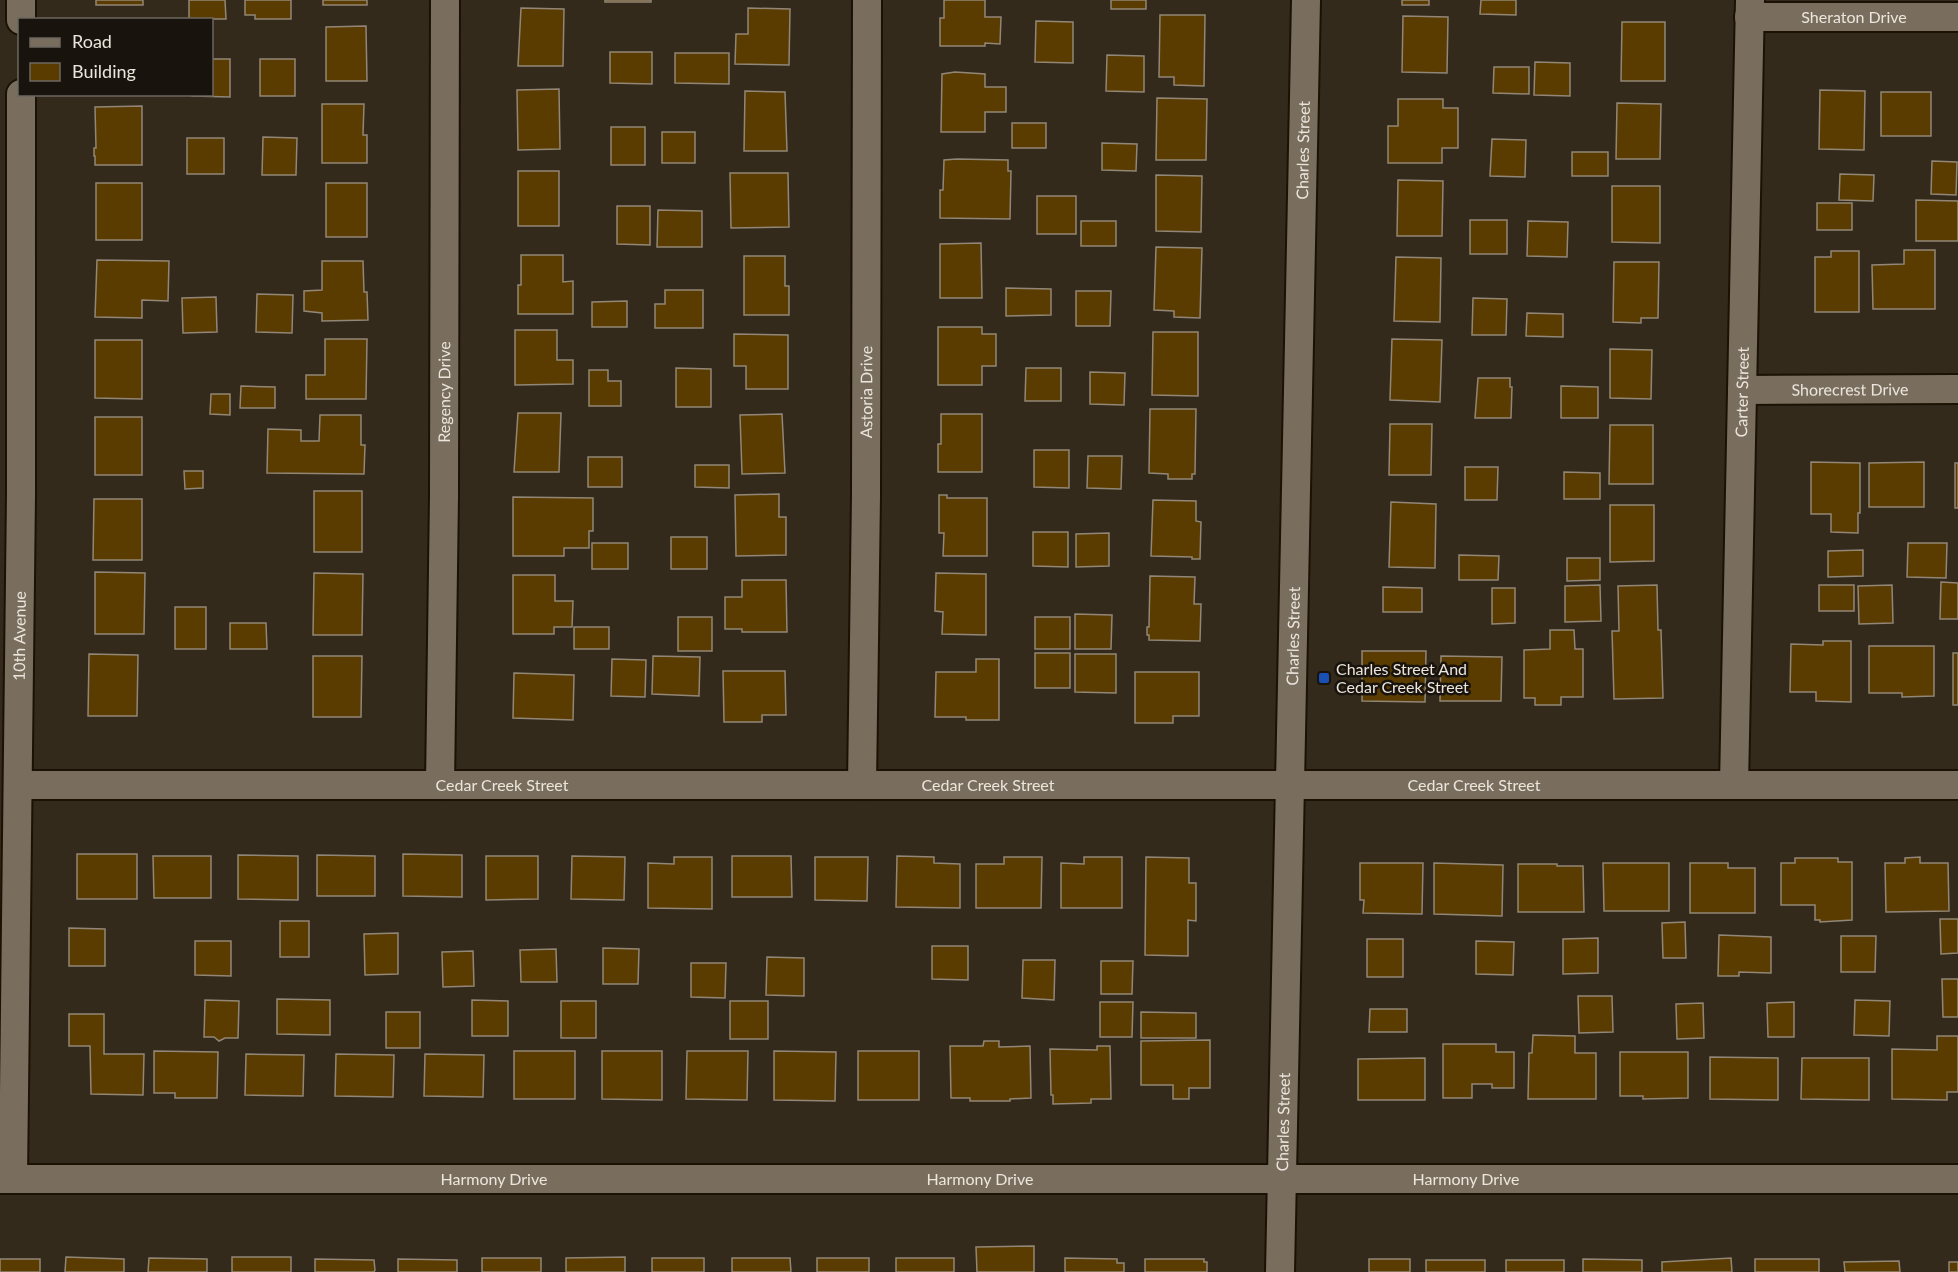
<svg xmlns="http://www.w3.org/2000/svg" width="1958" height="1272" viewBox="0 0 1958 1272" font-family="Lato,sans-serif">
  <rect width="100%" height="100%" fill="#332a1b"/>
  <g fill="#5b3c00" stroke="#928676" stroke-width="1.5">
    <rect x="96" y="0" width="47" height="5"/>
    <polygon points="189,0 225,0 226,19 189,19"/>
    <polygon points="245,0 291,0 291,19 255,19 255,15 245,15"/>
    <rect x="323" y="0" width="44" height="5"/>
    <rect x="605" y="0" width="46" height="2"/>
    <polygon points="944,0 985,0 985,17 1001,17 1000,44 985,43 985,46 940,46 940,18 944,18"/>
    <rect x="1111" y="0" width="35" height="9"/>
    <rect x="1402" y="0" width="27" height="5"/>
    <polygon points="1481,0 1516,0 1516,15 1480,14"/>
    <polygon points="521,8 564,9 563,66 518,66"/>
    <polygon points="748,8 790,9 789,65 735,64 736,34 748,34"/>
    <polygon points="1160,15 1205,15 1204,86 1174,85 1174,77 1159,77"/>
    <polygon points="1403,16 1448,17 1447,73 1402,72"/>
    <polygon points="1036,21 1073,22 1073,63 1035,62"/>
    <polygon points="1622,22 1665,22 1665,81 1621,81"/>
    <polygon points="366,26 367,81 326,81 326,27"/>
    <polygon points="610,52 652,52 652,84 610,83"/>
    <polygon points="675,53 729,53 729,84 675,83"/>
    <polygon points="1107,55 1144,56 1144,92 1106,91"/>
    <polygon points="212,59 230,59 230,97 192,96 192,94 212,94"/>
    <rect x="260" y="59" width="35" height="37"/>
    <polygon points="1535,62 1570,63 1570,96 1534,95"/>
    <polygon points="1494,67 1529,67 1529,94 1493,93"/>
    <polygon points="955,72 985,74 985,87 1006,87 1006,112 985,112 985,132 941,132 942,74"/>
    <polygon points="559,89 560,149 518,150 517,90"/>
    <polygon points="1820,90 1865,91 1864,150 1819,149"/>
    <polygon points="745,91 785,92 787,151 744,151"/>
    <rect x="1881" y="92" width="50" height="44"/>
    <polygon points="1157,98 1207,99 1206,160 1156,160"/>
    <polygon points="1398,99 1443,99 1443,108 1458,108 1458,148 1442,148 1442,163 1388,163 1388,126 1398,126"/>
    <polygon points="1617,103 1661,104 1660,159 1616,159"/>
    <polygon points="322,104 364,104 363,135 367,135 367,163 322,163"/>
    <polygon points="142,106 142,165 95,165 95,156 94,156 94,148 96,148 95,107"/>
    <rect x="1012" y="123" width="34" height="25"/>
    <rect x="611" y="127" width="34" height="38"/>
    <rect x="662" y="132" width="33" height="31"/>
    <polygon points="263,137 297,138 296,175 262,175"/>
    <rect x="187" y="138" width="37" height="36"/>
    <polygon points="1492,139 1526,140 1525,177 1490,176"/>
    <polygon points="1102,143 1137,144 1136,171 1102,170"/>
    <rect x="1572" y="152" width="36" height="24"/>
    <polygon points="957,159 1008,160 1008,171 1011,171 1010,219 940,218 940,190 943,190 944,160"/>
    <polygon points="1932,161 1957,162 1956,195 1931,194"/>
    <rect x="518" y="171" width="41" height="55"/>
    <polygon points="730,173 788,173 789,227 731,228"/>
    <polygon points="1840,174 1874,175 1873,201 1839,200"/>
    <polygon points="1156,175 1202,176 1201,232 1156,231"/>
    <polygon points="1398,180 1443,181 1442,236 1397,236"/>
    <rect x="96" y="183" width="46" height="57"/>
    <rect x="326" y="183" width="41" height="54"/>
    <polygon points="1612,186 1660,186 1660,243 1612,242"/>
    <rect x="1037" y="196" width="39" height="38"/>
    <polygon points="1916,200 1958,201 1958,241 1916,241"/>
    <rect x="1817" y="203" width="35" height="27"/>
    <polygon points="617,206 650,206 650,245 617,244"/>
    <polygon points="658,210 702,211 702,247 657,247"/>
    <rect x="1470" y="220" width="37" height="34"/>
    <rect x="1081" y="221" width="35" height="25"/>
    <polygon points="1528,221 1568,222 1567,257 1527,256"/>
    <polygon points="981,243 982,298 940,298 940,244"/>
    <polygon points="1156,247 1202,248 1200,318 1174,317 1174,311 1154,310"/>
    <polygon points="1904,250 1935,250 1935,309 1873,309 1872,265 1904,264"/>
    <polygon points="1831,251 1859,251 1859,312 1815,312 1815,257 1831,257"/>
    <polygon points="521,255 563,255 563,282 573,281 573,314 518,314 518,285 521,285"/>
    <polygon points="744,256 785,256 785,286 789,286 789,315 744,315"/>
    <polygon points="1396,257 1441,258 1440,322 1394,321"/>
    <polygon points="97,260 169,261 168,301 142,300 142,318 95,317"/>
    <polygon points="322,261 363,261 364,292 367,292 368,320 322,321 322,313 304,311 304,291 322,290"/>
    <polygon points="1614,262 1659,262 1658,318 1641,318 1641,323 1613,322"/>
    <polygon points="1006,288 1051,289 1051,315 1006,316"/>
    <polygon points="665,290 703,290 703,328 655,328 655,304 665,304"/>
    <polygon points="1076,291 1111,291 1110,326 1076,326"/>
    <polygon points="257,294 293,295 292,333 256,332"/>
    <polygon points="216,297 217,332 183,333 182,298"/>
    <polygon points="1473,298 1507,299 1506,335 1472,335"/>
    <polygon points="627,301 627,327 592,327 592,302"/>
    <polygon points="1527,313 1563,314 1563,337 1526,336"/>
    <polygon points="938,327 982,327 982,334 996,334 996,366 982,366 982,385 938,385"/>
    <polygon points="515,330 557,330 557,360 573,360 573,384 515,385"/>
    <polygon points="1153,332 1198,332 1198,396 1152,395"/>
    <polygon points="734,334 788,335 788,389 746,389 746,366 734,366"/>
    <polygon points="325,339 367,339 366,399 306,399 306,375 325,375"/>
    <polygon points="1392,339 1442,340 1440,402 1390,400"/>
    <polygon points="95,340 142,340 142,399 95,398"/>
    <polygon points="1610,349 1652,350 1651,399 1610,398"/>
    <polygon points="676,368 711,369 711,407 676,407"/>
    <polygon points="1026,368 1061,368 1061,401 1025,401"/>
    <polygon points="589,370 608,370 608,381 621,381 621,406 589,406"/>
    <polygon points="1090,372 1125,373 1124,405 1090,404"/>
    <polygon points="1478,378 1510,378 1510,387 1512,387 1511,418 1475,418"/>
    <polygon points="241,386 275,387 275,408 240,408"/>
    <polygon points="1561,386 1598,387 1598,418 1561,418"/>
    <polygon points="211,394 230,394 230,415 210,414"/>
    <polygon points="1150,409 1196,409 1195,474 1192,474 1192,479 1168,479 1168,474 1149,473"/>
    <polygon points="518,413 561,413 559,472 514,472"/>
    <polygon points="782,414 785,473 742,474 740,415"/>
    <polygon points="941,414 982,414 982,472 938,472 938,444 941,444"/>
    <polygon points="320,415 361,415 361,445 365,445 364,474 267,473 268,429 301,430 301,441 319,441"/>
    <rect x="95" y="417" width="47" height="58"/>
    <polygon points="1390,424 1432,424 1431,475 1389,475"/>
    <polygon points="1610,425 1653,425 1653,484 1609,484"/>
    <polygon points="1034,450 1069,450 1069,488 1034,487"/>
    <polygon points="1088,456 1122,456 1121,489 1087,488"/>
    <rect x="588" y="457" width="34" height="30"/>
    <polygon points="1811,462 1860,463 1860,513 1858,513 1858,533 1831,532 1831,514 1811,514"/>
    <polygon points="1924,462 1924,507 1869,507 1869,463"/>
    <rect x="1955" y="463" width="3" height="45"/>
    <polygon points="695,465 729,465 729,488 695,487"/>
    <polygon points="1465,467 1498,467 1497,500 1465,500"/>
    <polygon points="184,471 203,471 203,488 185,489"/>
    <polygon points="1564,472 1600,473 1600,499 1564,499"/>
    <rect x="314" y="491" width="48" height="61"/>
    <polygon points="779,494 779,517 786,517 786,555 736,556 735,495"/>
    <polygon points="939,495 947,495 947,498 987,498 987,556 943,556 944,533 939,533"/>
    <polygon points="513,497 593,498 593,531 589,531 589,548 564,548 564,556 513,556"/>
    <polygon points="94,499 142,499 142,560 93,560"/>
    <polygon points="1153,500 1196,501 1196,521 1201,522 1200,559 1192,559 1192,557 1151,556"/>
    <polygon points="1391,502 1436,504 1435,568 1389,567"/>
    <polygon points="1610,505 1654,505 1654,561 1610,562"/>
    <polygon points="1033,532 1068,532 1068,567 1033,566"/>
    <polygon points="1109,533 1109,566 1076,567 1076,534"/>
    <rect x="671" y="537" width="36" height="32"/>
    <rect x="592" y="543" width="36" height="26"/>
    <polygon points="1908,543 1947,543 1946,578 1907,577"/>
    <polygon points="1863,550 1863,576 1828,577 1828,551"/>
    <polygon points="1459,555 1499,556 1498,580 1459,580"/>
    <polygon points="1567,558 1600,558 1600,580 1567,581"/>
    <polygon points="95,572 145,573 144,634 95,634"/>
    <polygon points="314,573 363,574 362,635 313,635"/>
    <polygon points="936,573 986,574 986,635 942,634 943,612 935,611"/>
    <polygon points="513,575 555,575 555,601 573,601 572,627 554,627 554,634 513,634"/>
    <polygon points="1150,576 1195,577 1194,604 1201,604 1200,641 1149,640 1149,635 1147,635 1147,627 1149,627"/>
    <polygon points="742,580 786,580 787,632 742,632 742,629 725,629 725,597 742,597"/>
    <polygon points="1941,582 1958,583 1958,619 1940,619"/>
    <polygon points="1600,585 1601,621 1565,622 1565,586"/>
    <polygon points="1657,585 1658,630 1661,630 1663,698 1614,699 1612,631 1619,631 1618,586"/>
    <rect x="1819" y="585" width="35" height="26"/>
    <polygon points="1892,585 1893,623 1859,624 1858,586"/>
    <polygon points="1383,587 1422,588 1422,612 1383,612"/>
    <polygon points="1492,588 1515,588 1515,623 1492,624"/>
    <rect x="175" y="607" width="31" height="42"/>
    <polygon points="1075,614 1112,615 1111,649 1075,649"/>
    <rect x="678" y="617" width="34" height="34"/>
    <rect x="1035" y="617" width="35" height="32"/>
    <polygon points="230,623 266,623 267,649 230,649"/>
    <rect x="574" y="627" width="35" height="22"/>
    <polygon points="1550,630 1574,630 1575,649 1583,649 1583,697 1561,697 1561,705 1535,705 1535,698 1524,698 1524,650 1550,649"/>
    <polygon points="1823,641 1851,641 1851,702 1816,701 1816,692 1790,692 1791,644 1823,645"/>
    <polygon points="1869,646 1934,646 1934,696 1902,697 1902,693 1869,693"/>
    <polygon points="1362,651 1426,651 1425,702 1362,701"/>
    <rect x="1035" y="653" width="35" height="35"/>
    <rect x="1953" y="653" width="5" height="52"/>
    <polygon points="89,654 138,655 137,716 88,716"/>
    <polygon points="1075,654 1116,654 1116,693 1075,692"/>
    <polygon points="313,656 362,656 361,717 313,717"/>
    <polygon points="653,656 700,657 699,696 652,694"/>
    <polygon points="1441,656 1502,657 1501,701 1440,701"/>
    <polygon points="612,659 646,660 645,697 611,696"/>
    <polygon points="976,659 999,659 999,720 966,720 966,717 935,717 936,672 976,672"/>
    <polygon points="723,671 785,671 786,715 762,715 762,722 724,722"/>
    <polygon points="1135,672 1199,672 1199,716 1173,716 1173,723 1135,723"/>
    <polygon points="514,673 574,675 573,720 513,718"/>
    <rect x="77" y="854" width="60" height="45"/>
    <polygon points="403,854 462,855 462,897 403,896"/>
    <polygon points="238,855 298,856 298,900 238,899"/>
    <polygon points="317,855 375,856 375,896 317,896"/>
    <polygon points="153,856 211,856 211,898 154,898"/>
    <polygon points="486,856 538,856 538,899 486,900"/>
    <polygon points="572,856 625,857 624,900 571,899"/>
    <polygon points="732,856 791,856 792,897 732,897"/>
    <polygon points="897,856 934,857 934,863 960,864 960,908 896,907"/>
    <polygon points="674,857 712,857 712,909 648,908 648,863 674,864"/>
    <polygon points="815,857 868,857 867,901 815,900"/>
    <polygon points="1004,857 1042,857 1041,908 976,908 976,864 1004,864"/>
    <polygon points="1084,857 1122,857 1122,908 1061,908 1061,863 1084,864"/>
    <polygon points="1146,857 1189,858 1189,883 1196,883 1196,921 1188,920 1188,956 1145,955"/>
    <polygon points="1920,857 1920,863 1948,863 1949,911 1886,912 1885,863 1905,863 1905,858"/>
    <polygon points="1795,858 1838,858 1838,862 1852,862 1852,920 1820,922 1820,920 1815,920 1815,905 1781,905 1781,863 1795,863"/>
    <polygon points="1360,863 1423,863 1422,914 1363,913 1364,900 1360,900"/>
    <polygon points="1434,863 1503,865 1502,916 1434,914"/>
    <polygon points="1603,863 1669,863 1669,911 1604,911"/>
    <polygon points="1690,863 1728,863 1728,868 1755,868 1755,913 1690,913"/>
    <polygon points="1518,864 1557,864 1557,866 1583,866 1584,912 1518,912"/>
    <polygon points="1940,919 1958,919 1958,953 1941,954"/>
    <rect x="280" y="921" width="29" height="36"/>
    <polygon points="1685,922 1686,958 1663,958 1662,923"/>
    <polygon points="69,928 105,929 105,966 69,966"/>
    <polygon points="398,933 398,974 365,975 364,934"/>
    <polygon points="1719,935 1771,937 1771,973 1739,972 1739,976 1718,976"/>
    <polygon points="1841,936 1876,936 1875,972 1841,972"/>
    <polygon points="1598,938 1598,973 1563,974 1563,939"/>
    <rect x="1367" y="939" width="36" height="38"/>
    <polygon points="195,941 231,941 231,976 195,975"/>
    <polygon points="1476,941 1514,942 1513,975 1476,974"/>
    <polygon points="932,946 968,946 968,980 932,979"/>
    <polygon points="603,948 639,949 638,984 603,984"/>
    <polygon points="556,949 557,982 521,982 520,950"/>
    <polygon points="473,951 474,986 443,987 442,952"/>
    <polygon points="767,957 804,958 804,996 766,995"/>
    <polygon points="1023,960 1055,960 1054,1000 1022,998"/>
    <polygon points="1101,961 1133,961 1132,994 1101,994"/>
    <polygon points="691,963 726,963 725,998 691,997"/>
    <polygon points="1942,979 1958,979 1958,1017 1943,1017"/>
    <polygon points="1578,996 1612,996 1613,1032 1579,1033"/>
    <polygon points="277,999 330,1000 330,1035 277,1034"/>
    <polygon points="205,1000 239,1001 238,1038 225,1038 219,1041 214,1037 204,1037"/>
    <polygon points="472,1000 508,1001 508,1036 472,1036"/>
    <polygon points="1855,1000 1890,1001 1889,1036 1854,1035"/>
    <rect x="561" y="1001" width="35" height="37"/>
    <rect x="730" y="1001" width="38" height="38"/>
    <polygon points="1100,1002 1133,1002 1132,1037 1100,1037"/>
    <polygon points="1794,1002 1794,1037 1768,1037 1767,1003"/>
    <polygon points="1703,1003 1704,1038 1677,1039 1676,1004"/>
    <polygon points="1370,1009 1407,1009 1407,1032 1369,1032"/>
    <rect x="386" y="1012" width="34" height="36"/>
    <polygon points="1141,1012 1196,1013 1196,1038 1141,1038"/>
    <polygon points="69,1014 104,1014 104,1054 144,1054 143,1095 91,1094 90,1046 69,1046"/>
    <polygon points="1533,1035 1575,1036 1575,1053 1596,1053 1596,1099 1528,1099 1529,1053 1532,1053"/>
    <polygon points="1937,1036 1958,1036 1958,1092 1947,1092 1947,1100 1892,1099 1892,1049 1937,1050"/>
    <polygon points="1210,1040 1210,1088 1189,1088 1189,1099 1173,1099 1173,1085 1141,1085 1141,1041"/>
    <polygon points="984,1041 999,1041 999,1047 1030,1046 1031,1098 1010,1099 1010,1101 970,1101 970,1098 951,1098 950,1046 983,1046"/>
    <polygon points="1443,1044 1496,1044 1496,1052 1514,1052 1514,1088 1492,1088 1492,1084 1472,1084 1472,1098 1443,1098"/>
    <polygon points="1097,1046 1110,1046 1111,1099 1091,1099 1091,1103 1053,1104 1053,1095 1051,1095 1050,1049 1097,1050"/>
    <polygon points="154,1051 218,1052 217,1098 175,1098 175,1093 154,1093"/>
    <rect x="514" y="1051" width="61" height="48"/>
    <polygon points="602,1051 662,1051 662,1100 602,1099"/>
    <polygon points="687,1051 748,1051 747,1100 686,1099"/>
    <polygon points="774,1051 836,1052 835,1101 774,1100"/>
    <rect x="858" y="1051" width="61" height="49"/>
    <polygon points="1620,1052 1688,1052 1688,1098 1643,1099 1643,1096 1620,1096"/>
    <polygon points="246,1054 304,1055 303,1096 245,1095"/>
    <polygon points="336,1054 394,1055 393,1097 335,1096"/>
    <polygon points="425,1054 484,1055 483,1097 424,1096"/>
    <polygon points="1710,1057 1778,1058 1778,1100 1710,1099"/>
    <polygon points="1425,1058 1425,1100 1358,1100 1358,1059"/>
    <polygon points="1802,1058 1869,1058 1869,1100 1801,1099"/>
    <polygon points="1034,1246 1034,1272 977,1272 976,1247"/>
    <polygon points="66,1257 124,1259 124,1272 65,1272"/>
    <rect x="232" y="1257" width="59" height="15"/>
    <polygon points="625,1257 625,1272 566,1272 566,1258"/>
    <polygon points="149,1258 207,1259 207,1272 148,1272"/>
    <rect x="482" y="1258" width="59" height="14"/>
    <rect x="652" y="1258" width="52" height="14"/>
    <polygon points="732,1258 790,1258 791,1272 732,1272"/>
    <rect x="817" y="1258" width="52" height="14"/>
    <rect x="896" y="1258" width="58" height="14"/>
    <polygon points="1065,1258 1117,1259 1117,1263 1124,1263 1124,1272 1065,1272"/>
    <polygon points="1731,1258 1732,1272 1662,1272 1662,1262"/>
    <rect x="0" y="1259" width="40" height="13"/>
    <polygon points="315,1259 374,1260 375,1270 374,1272 315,1272"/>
    <polygon points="398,1259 457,1260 457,1272 398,1272"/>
    <polygon points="1145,1259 1204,1259 1204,1262 1207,1262 1207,1272 1145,1272"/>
    <rect x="1369" y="1259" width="41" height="13"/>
    <polygon points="1583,1259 1642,1260 1642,1272 1583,1272"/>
    <rect x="1755" y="1259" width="64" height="13"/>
    <rect x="1426" y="1260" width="59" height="12"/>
    <rect x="1506" y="1260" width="58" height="12"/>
    <polygon points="1899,1261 1900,1272 1845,1272 1844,1262"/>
    <rect x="1949" y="1262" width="9" height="10"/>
  </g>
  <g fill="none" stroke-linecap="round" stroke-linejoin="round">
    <defs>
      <g id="street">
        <polyline points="21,0 21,20"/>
        <path id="s1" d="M 1749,17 L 1958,17"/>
        <path id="s2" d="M 1742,390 L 1958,389"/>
        <path id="s3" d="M 18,785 L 1958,785"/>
        <path id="s4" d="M 440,785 L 444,496 L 445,0"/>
        <path id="s5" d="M 862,785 L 866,496 L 867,0"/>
        <path id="s6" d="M 1734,785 L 1750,0"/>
        <path id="s7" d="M 0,1179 L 1958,1179"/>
        <path id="s8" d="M 13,1179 L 21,494 L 21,94"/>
        <path id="s9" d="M 1280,1272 L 1306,0"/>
      </g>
    </defs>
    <use href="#street" stroke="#1b1205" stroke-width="32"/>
    <use href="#street" stroke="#796e5e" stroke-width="28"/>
  </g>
  <rect fill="#1a4fb4" stroke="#18130d" stroke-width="2" x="1318" y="672" width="12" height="12" rx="3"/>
  <g text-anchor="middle" stroke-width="5" stroke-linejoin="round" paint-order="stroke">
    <g font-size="16" fill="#ebe5dc" stroke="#18130d">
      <text dy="6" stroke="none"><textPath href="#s1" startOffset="105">Sheraton Drive</textPath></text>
      <text dy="6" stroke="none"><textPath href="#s9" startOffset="1122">Charles Street</textPath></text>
      <text dy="6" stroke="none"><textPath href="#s2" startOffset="108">Shorecrest Drive</textPath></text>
      <text dy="6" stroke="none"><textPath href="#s4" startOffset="393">Regency Drive</textPath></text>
      <text dy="6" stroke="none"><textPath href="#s5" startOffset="393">Astoria Drive</textPath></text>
      <text dy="6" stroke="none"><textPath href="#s6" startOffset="393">Carter Street</textPath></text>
      <text dy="6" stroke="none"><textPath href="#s9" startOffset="636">Charles Street</textPath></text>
      <text dy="6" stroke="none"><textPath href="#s8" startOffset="543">10th Avenue</textPath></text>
      <text dy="6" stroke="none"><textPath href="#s3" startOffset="484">Cedar Creek Street</textPath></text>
      <text dy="6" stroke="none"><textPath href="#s3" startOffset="970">Cedar Creek Street</textPath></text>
      <text dy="6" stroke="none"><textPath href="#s3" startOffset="1456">Cedar Creek Street</textPath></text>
      <text dy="6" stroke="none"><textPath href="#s9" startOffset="150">Charles Street</textPath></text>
      <text dy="6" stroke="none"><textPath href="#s7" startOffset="494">Harmony Drive</textPath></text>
      <text dy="6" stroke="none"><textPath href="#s7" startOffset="980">Harmony Drive</textPath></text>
      <text dy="6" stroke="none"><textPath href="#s7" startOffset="1466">Harmony Drive</textPath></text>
    </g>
    <g font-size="16" fill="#ebe5dc" stroke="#18130d" text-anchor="start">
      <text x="1336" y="675">Charles Street And<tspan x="1336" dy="18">Cedar Creek Street</tspan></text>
    </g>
  </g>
  <rect x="18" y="18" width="195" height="78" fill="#18130d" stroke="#6c6760" stroke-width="1.5"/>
  <rect x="30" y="38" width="30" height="9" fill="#796e5e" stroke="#6c6760" stroke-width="1.5"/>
  <text x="72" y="48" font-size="18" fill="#ebe5dc">Road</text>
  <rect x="30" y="63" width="30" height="18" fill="#5b3c00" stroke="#6c6760" stroke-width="1.5"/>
  <text x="72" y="78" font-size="18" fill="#ebe5dc">Building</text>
</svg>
